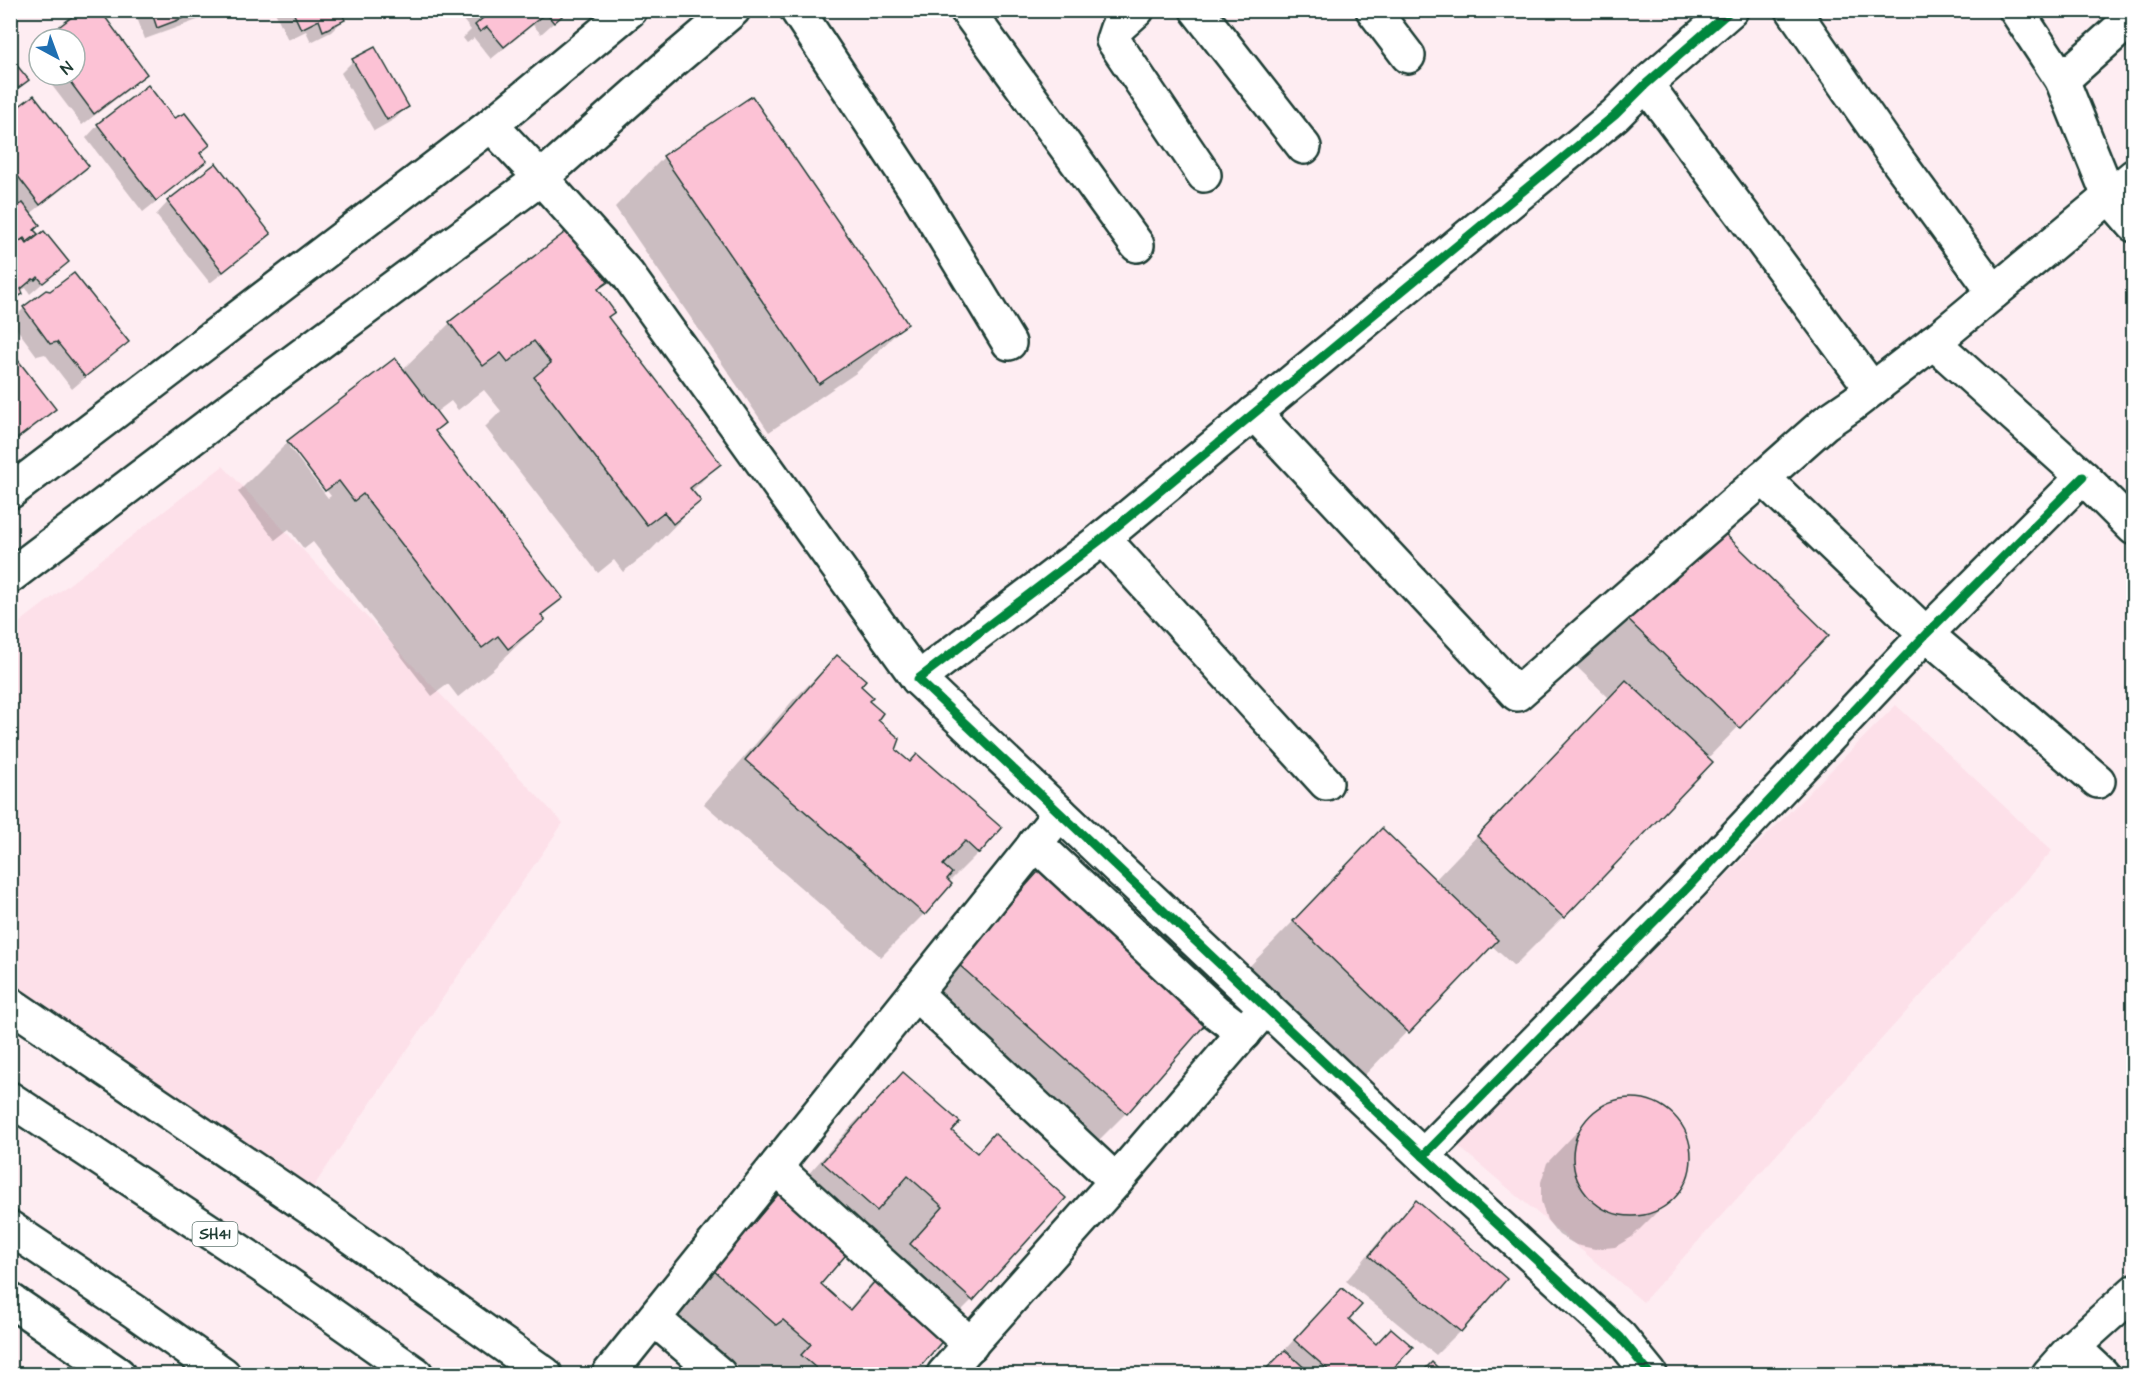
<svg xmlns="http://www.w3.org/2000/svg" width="2144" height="1385" viewBox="0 0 2144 1385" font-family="'Architects Daughter',sans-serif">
  <rect width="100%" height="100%" fill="#feedf2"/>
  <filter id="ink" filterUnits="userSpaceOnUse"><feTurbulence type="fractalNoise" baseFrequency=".0167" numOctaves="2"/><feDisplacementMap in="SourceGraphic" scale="12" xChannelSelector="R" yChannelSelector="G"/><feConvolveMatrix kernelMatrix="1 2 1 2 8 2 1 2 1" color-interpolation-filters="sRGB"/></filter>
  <g filter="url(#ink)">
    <g fill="#fde0e9">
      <polygon points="223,466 563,823 311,1190 11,989 11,629"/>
      <polygon points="1896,705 2052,851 1643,1302 1458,1146"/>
    </g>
    <g fill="#0003" fill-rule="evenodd">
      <polygon points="83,10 145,74 133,86 82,125 44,75 75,75 75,39 45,39"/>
      <polygon points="134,10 217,10 214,14 145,39"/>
      <polygon points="274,10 342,10 340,13 343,20 331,32 311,42 306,31 288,40"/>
      <polygon points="463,10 568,10 541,34 533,25 491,59 474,38 467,43 463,38 471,30 459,15"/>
      <polygon points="39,44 39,68 29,54"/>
      <polygon points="353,61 407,107 395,119 374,131 341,73"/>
      <polygon points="148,87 174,120 208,145 199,154 205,161 192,173 143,212 86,138 98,125"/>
      <path d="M 10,115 L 87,166 L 75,179 L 30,214 L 33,230 L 67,262 L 30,294 L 26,288 L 20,291 L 21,293 L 10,304 ZM 24,236 L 27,239 L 23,242 L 20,238 Z"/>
      <polygon points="664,157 906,324 856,373 769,432 615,207"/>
      <polygon points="216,165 269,234 257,246 210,283 156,215 168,202"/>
      <path d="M 606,281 L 597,290 L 607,318 L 719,464 L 691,492 L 699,501 L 650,551 L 623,572 L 614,560 L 598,573 L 485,427 L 501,411 L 484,390 L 458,410 L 451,401 L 435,413 L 443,423 L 434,432 L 561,598 L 541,617 L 543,620 L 493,669 L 458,697 L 448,684 L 432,696 L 313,542 L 304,549 L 289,529 L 275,540 L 238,492 L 288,442 L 394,360 L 402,370 L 450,323 ZM 289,447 L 293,447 L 331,496 L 328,498 Z"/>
      <polygon points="46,292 127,342 72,389 45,354 37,356 11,321 24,308"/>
      <polygon points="10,353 54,409 42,421 10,445"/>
      <polygon points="1715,526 1739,726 1707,759 1563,917 1514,966 1491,945 1359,1081 1245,971 1382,830 1435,880 1609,698 1576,666"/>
      <polygon points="837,657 859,686 875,720 894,750 978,853 948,883 950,884 924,914 881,957 704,804 794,699"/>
      <polygon points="1046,865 1126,1113 1077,1162 909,1013 997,914"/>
      <path d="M 903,1074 L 950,1131 L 975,1154 L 994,1135 L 972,1300 L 938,1334 L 942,1339 L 912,1374 L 740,1374 L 665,1320 L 733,1241 L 782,1192 L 788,1197 L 854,1123 ZM 860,1226 L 894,1257 L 848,1310 L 819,1284 Z"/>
      <polygon points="1628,1099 1646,1101 1663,1108 1677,1120 1686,1136 1690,1154 1688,1172 1680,1189 1632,1237 1615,1247 1595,1249 1576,1245 1559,1235 1547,1220 1541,1201 1541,1182 1547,1163 1594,1114 1610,1104"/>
      <polygon points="1416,1202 1460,1331 1436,1355 1346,1281 1392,1226"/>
      <polygon points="1318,1314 1347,1319 1376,1346 1410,1347 1386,1374 1262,1374"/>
    </g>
    <g fill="#fcc2d5" stroke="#1f3d34" stroke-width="1.5">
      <polygon points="81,10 100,10 147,74 94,114 65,75 75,75 75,39 43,39"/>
      <polygon points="151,10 204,10 157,28"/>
      <polygon points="292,10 340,10 345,20 323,31 319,20 301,29"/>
      <polygon points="477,10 569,10 554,23 546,13 504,47 487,27 480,32 475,25 483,18"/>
      <polygon points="375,47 409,107 387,120 352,59"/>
      <polygon points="10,57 29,80 10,94"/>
      <polygon points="148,85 174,118 185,113 210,145 200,153 207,161 156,201 97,124"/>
      <polygon points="34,95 89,166 40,205 10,166 10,113"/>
      <polygon points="752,96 908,324 819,384 663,156"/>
      <polygon points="216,163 271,234 223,272 167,201"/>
      <polygon points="11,195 19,205 23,203 40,225 34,230 38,234 27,242 24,238 10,248"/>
      <polygon points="568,230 608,282 598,289 615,312 608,317 721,464 690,488 701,501 673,524 664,512 647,525 534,377 551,363 534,341 508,362 501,353 483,366 449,322"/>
      <polygon points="44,231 69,262 43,283 38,277 35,280 33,279 21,289 23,294 16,298 10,291 10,249 23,239 27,244"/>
      <polygon points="74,273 129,342 85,377 57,342 50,344 23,307 46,290 50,291"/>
      <polygon points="10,350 56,409 10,444"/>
      <polygon points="395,358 445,423 435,431 563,598 541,615 545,620 508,649 498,636 482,648 363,494 354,501 339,481 325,491 287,441"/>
      <polygon points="1715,524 1829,635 1740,728 1624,616"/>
      <polygon points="837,655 866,680 861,686 873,697 869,701 883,713 878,720 900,739 896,750 910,762 917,754 1002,828 979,854 965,841 943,865 952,873 947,879 952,884 925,915 745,760"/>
      <polygon points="1626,680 1713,762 1564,918 1477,836"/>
      <polygon points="1382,828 1498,940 1409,1033 1293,921"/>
      <polygon points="1046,863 1216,1012 1127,1114 957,963"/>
      <polygon points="903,1072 960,1122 952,1131 977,1153 994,1133 1066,1198 973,1301 910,1244 943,1207 908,1176 877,1211 822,1162"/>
      <circle cx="1632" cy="1157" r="59"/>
      <polygon points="782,1190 851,1249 821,1284 850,1310 876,1280 945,1338 914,1374 823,1374 801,1355 811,1344 783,1320 776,1325 713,1270"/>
      <polygon points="1416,1200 1507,1279 1461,1332 1369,1256"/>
      <polygon points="1342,1288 1362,1305 1349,1319 1376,1344 1391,1328 1413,1347 1388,1374 1333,1374 1294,1340"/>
      <polygon points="1285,1350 1311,1374 1261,1374"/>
      <polygon points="1432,1362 1444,1374 1420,1374"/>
    </g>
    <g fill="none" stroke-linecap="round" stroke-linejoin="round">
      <defs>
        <g id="street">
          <polyline points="797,10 920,197 1009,343"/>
          <polyline points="967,10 1137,245"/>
          <polyline points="1137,10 1117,28 1113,40 1204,175"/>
          <polyline points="1197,10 1304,147"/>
          <polyline points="1373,10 1408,56"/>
          <polyline points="1793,10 1898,161 1994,292"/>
          <polyline points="2016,10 2062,80 2109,196 2134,225"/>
          <polyline points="2062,80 2134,16"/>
          <polyline points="1646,84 1872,389"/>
          <polyline points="491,125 541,178 628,275 918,679"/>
          <polyline points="1933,342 2083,477 2134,528"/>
          <polyline points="1254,413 1517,694 1763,478"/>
          <polyline points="1103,538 1326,783"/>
          <polyline points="2098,781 1926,634 1763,478 1825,423 1853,404 1940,337 2134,176"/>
          <polyline points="1035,843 1216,1012 1244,1033"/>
          <polyline points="915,993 1116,1181 1266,1007"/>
          <polyline points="1423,1156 1690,885 1926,634 2083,477"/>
          <polyline points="776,1168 971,1345"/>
          <polyline points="654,1319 719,1374"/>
          <polyline points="2073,1347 2102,1374"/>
          <polyline points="609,1374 1060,813"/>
          <polyline points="944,1374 1116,1181"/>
          <polyline points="1650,1374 1620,1337 1423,1156 918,679 1103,538 1615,115 1646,84 1731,10"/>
          <polyline points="2049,1374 2073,1347 2134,1292"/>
        </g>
        <g id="secondary">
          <polyline points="10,492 491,125 630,10"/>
          <polyline points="10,576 269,380 541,178 673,61 733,10"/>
          <polyline points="10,1004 322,1216 545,1374"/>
          <polyline points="10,1300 118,1374"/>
        </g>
        <g id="primary">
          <polyline points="10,1099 262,1266 416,1374"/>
          <polyline points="10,1228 134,1311 223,1374"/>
        </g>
      </defs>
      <use href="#street" stroke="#1f3d34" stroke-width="38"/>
      <use href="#secondary" stroke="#1f3d34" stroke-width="38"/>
      <use href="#primary" stroke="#1f3d34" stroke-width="38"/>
      <use href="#street" stroke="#fff" stroke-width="33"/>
      <use href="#secondary" stroke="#fff" stroke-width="33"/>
      <use href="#primary" stroke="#fff" stroke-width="33"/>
      <defs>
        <g id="cycleway">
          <polyline points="1423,1156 1690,885 1926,634 2083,477"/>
          <polyline points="1650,1374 1620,1337 1423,1156 918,679 1103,538 1615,115 1646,84 1731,10"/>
        </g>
      </defs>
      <use href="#cycleway" stroke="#fff" stroke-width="13"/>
      <use href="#cycleway" stroke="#00873e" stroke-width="9"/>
    </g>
  </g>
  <g text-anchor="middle" stroke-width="5" stroke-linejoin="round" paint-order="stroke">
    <rect fill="#fff" stroke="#627771" stroke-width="1.5" x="192.5" y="1222" width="45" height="24" rx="4.5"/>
    <g font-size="15" font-weight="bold" fill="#1f3d34">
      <text x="215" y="1239">SH41</text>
    </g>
  </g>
  <rect width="2144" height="1385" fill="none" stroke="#fff" stroke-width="36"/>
  <rect x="18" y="18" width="2108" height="1349" fill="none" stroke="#1f3d34" stroke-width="2" filter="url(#ink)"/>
  <g transform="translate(57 57) rotate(139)"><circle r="28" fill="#ffffff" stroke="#a5b1ae" stroke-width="1.5"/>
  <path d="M0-4.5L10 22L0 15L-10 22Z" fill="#1f6fb2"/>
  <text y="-9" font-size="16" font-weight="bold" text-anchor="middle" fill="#1f3d34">N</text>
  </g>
</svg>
